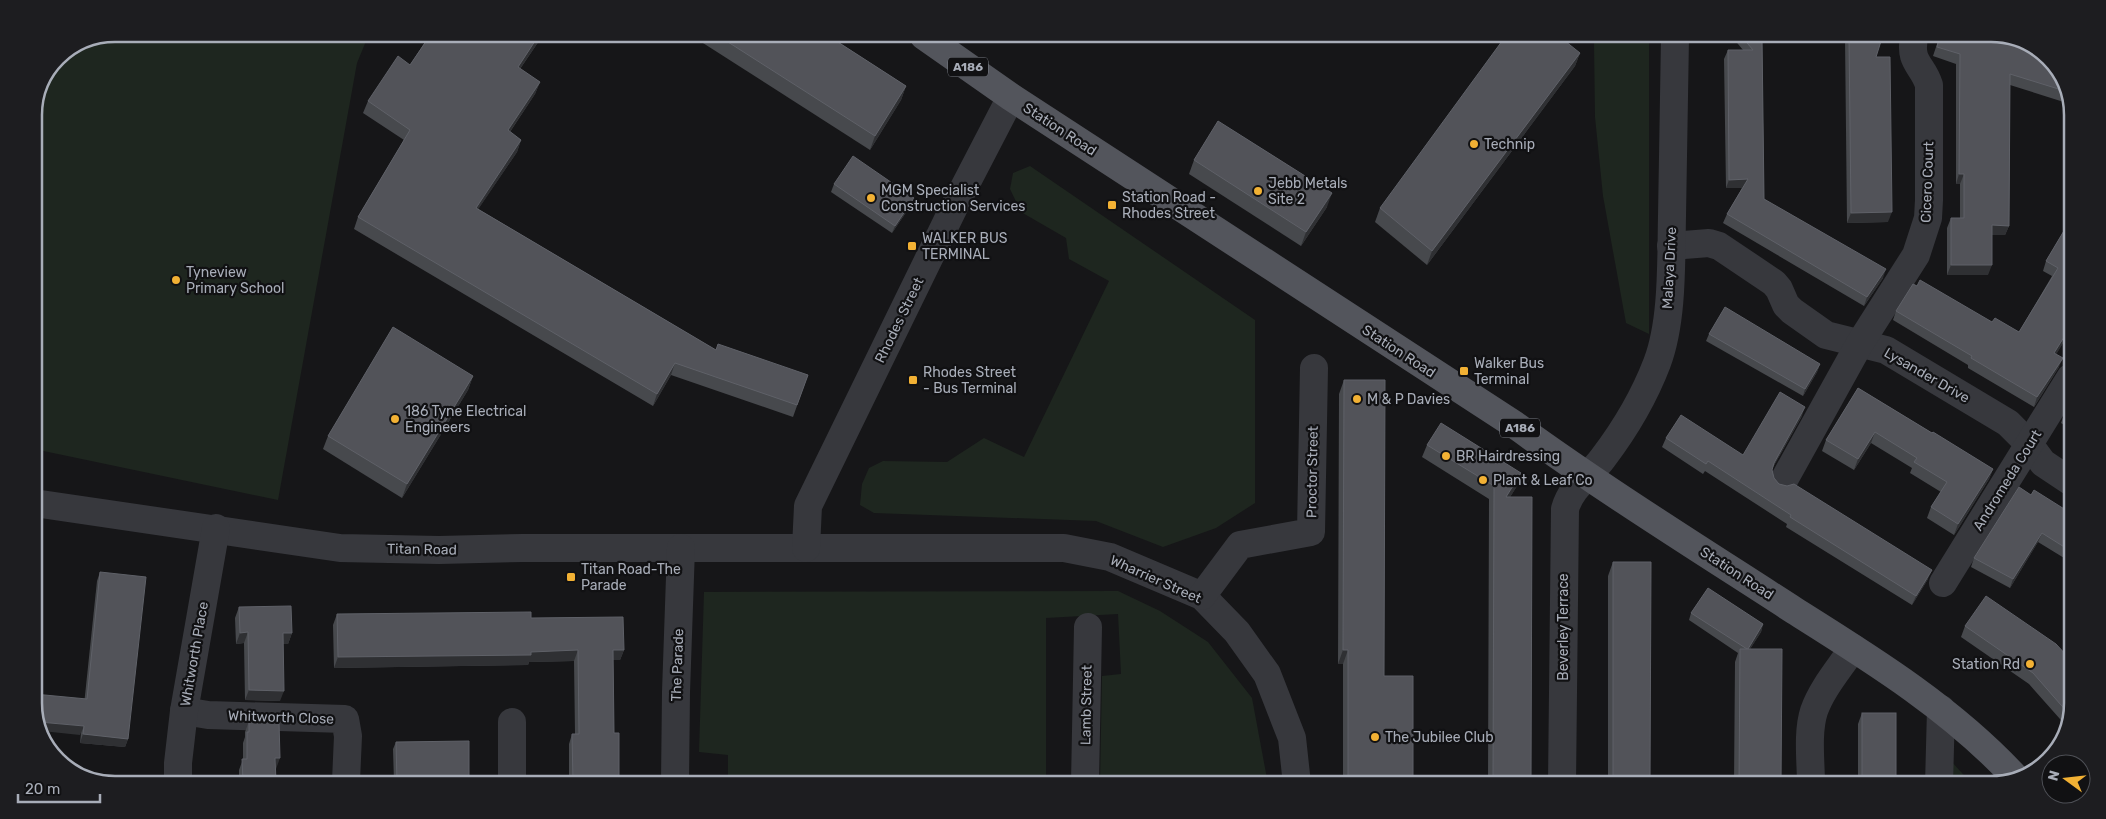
<svg xmlns="http://www.w3.org/2000/svg" width="2106" height="819" viewBox="0 0 2106 819" font-family="Rubik,sans-serif">
  <rect width="100%" height="100%" fill="#161618"/>
  <g fill="#1e261f">
    <polygon points="116,34 369,34 357,63 278,500 34,449 34,111 58,58"/>
    <polygon points="1589,37 1649,37 1649,334 1626,323 1603,196 1595,117 1594,43"/>
    <polygon points="1030,166 1255,320 1255,503 1216,528 1163,547 1096,521 874,513 860,505 862,484 869,468 883,461 947,462 984,438 1024,457 1109,281 1069,259 1066,238 1021,212 1010,189 1013,173"/>
    <polygon points="1118,591 1160,611 1208,642 1252,698 1268,784 1100,783 1102,676 1121,674 1118,614 1046,618 1046,783 728,782 728,755 699,752 704,592"/>
    <polygon points="1950,760 1973,785 1950,785"/>
  </g>
  <g fill="none" stroke-linecap="round" stroke-linejoin="round">
    <g stroke="#37383d" stroke-width="28">
      <polyline points="1671,246 1709,243 1719,246 1774,283 1779,289 1786,305 1792,311 1826,335 1886,350 2008,423 2029,444 2043,463 2070,481"/>
      <path d="M 1784,480 L 1860,343 L 1916,255 L 1928,218 L 1929,200 L 1929,85 C 1923,65 1909,63 1914,38"/>
      <polyline points="34,503 340,548 439,550 523,548 1064,548 1110,557 1202,596 1237,632 1267,674 1292,738 1297,784"/>
      <polyline points="806,548 808,506 955,205 1011,97"/>
      <polyline points="1943,583 2070,378"/>
      <polyline points="1202,596 1240,545 1311,532 1314,368"/>
      <polyline points="184,711 208,715 345,719 348,736 346,781"/>
      <polyline points="178,781 178,763 184,711 216,528"/>
      <polyline points="512,782 512,722"/>
      <polyline points="675,782 676,692 681,548"/>
      <polyline points="1085,783 1088,627"/>
      <path d="M 1562,784 L 1565,509 C 1571,487 1590,476 1603,458 C 1625,429 1644,397 1657,363 C 1673,321 1671,261 1672,216 C 1673,156 1674,97 1675,37"/>
      <path d="M 1811,785 C 1811,762 1807,733 1814,711 C 1822,688 1840,668 1853,648"/>
      <polyline points="1939,785 1941,709"/>
    </g>
    <path stroke="#53555c" stroke-width="28" d="M 924,36 L 1011,97 L 1515,425 C 1606,491 1701,550 1795,611 C 1873,660 1952,709 2015,777"/>
  </g>
  <g fill="#47494d">
    <polygon points="426,34 543,35 520,69 540,82 535,94 510,132 521,140 517,152 478,209 716,350 808,375 793,417 671,375 653,406 354,229 358,217 404,140 363,113 368,101 410,65 429,36"/>
    <polygon points="692,35 827,35 906,86 901,100 870,150 692,36"/>
    <polygon points="1733,38 1762,38 1764,199 1883,278 1864,306 1723,223 1727,214 1742,188 1726,188 1724,59 1728,50 1743,50"/>
    <polygon points="1845,38 1882,38 1876,57 1888,222 1847,223"/>
    <polygon points="1939,38 2055,66 2070,104 2010,85 2009,226 2005,235 1992,235 1988,275 1947,275 1947,228 1951,218 1960,218 1960,184 1956,184 1956,64 1933,56"/>
    <polygon points="1580,53 1575,66 1427,265 1375,222 1380,208"/>
    <polygon points="1194,160 1327,207 1301,246 1189,174"/>
    <polygon points="834,184 911,205 892,233 831,192"/>
    <polygon points="2071,219 2071,330 2056,354 2059,367 2034,407 1968,368 1968,365 1893,320 1896,311 1992,322 2019,332 2052,276 2043,271 2046,261"/>
    <polygon points="1709,334 1820,364 1817,372 1803,396 1706,341"/>
    <polygon points="473,376 468,390 402,498 323,449 328,436"/>
    <polygon points="1344,380 1384,676 1413,784 1343,784 1343,664 1338,664 1339,394"/>
    <polygon points="1858,388 1932,433 1993,469 1989,479 1954,535 1927,518 1931,507 1941,492 1910,473 1912,468 1871,443 1854,470 1822,451 1826,440"/>
    <polygon points="2070,405 2070,436 2067,434 2069,428 2061,423 2064,415"/>
    <polygon points="1802,416 1772,469 1774,478 1779,484 1928,579 1912,605 1786,527 1787,524 1705,471 1703,474 1662,447 1666,438 1743,455"/>
    <polygon points="1427,445 1517,486 1510,497 1531,784 1488,784 1489,499 1422,457"/>
    <polygon points="2031,495 2069,512 2069,561 2038,542 2010,588 1971,567 1974,558"/>
    <polygon points="1613,562 1650,784 1608,784 1608,576"/>
    <polygon points="100,572 128,739 125,747 80,743 97,581"/>
    <polygon points="239,607 292,633 288,644 283,644 280,701 245,700 244,643 236,644 235,618"/>
    <polygon points="1691,613 1763,624 1761,632 1750,649 1781,785 1734,785 1735,662 1738,653 1689,620"/>
    <polygon points="337,614 531,618 624,650 620,660 613,660 614,733 619,782 569,782 569,744 572,734 575,734 574,661 529,662 528,665 334,668 333,625"/>
    <polygon points="1965,626 2068,657 2068,728 2029,684 1961,637"/>
    <polygon points="1862,713 1896,785 1858,785 1858,724"/>
    <polygon points="249,721 276,769 276,781 239,781 239,770 243,759 243,743 245,737 245,732"/>
    <polygon points="396,742 469,782 394,782 393,749"/>
  </g>
  <g fill="#2f3033">
    <polygon points="539,35 543,35 513,79 518,67"/>
    <polygon points="1580,53 1575,66 1427,265 1432,251"/>
    <polygon points="540,82 535,94 503,142 508,130"/>
    <polygon points="906,86 901,100 870,150 875,136"/>
    <polygon points="521,140 517,152 471,220 476,208"/>
    <polygon points="1959,174 1964,174 1960,184 1956,184"/>
    <polygon points="1748,179 1744,188 1726,188 1729,180"/>
    <polygon points="1332,193 1327,207 1301,246 1306,232"/>
    <polygon points="914,198 911,205 892,233 895,226"/>
    <polygon points="1892,212 1888,222 1847,223 1851,213"/>
    <polygon points="1992,225 2009,226 2005,235 1988,235"/>
    <polygon points="1951,265 1992,265 1988,275 1947,275"/>
    <polygon points="1886,269 1883,278 1864,306 1867,297"/>
    <polygon points="2071,326 2071,330 2051,363 2054,353"/>
    <polygon points="2063,358 2059,367 2034,407 2037,397"/>
    <polygon points="675,363 671,375 653,406 657,394"/>
    <polygon points="1820,364 1817,372 1803,396 1805,389"/>
    <polygon points="473,376 468,390 402,498 407,484"/>
    <polygon points="1805,407 1802,416 1770,472 1774,463"/>
    <polygon points="1875,432 1871,443 1854,470 1858,459"/>
    <polygon points="1993,469 1989,479 1954,535 1958,524"/>
    <polygon points="1521,473 1517,486 1502,510 1506,497"/>
    <polygon points="2042,533 2038,542 2010,588 2013,579"/>
    <polygon points="1932,570 1928,579 1912,605 1916,596"/>
    <polygon points="1763,624 1761,632 1745,657 1748,649"/>
    <polygon points="248,632 244,643 236,644 240,633"/>
    <polygon points="283,633 292,633 288,644 279,644"/>
    <polygon points="578,650 574,661 529,662 528,665 334,668 338,657"/>
    <polygon points="613,650 624,650 620,660 609,660"/>
    <polygon points="1343,650 1348,650 1343,664 1338,664"/>
    <polygon points="249,690 284,691 280,701 245,700"/>
    <polygon points="39,722 84,726 80,735 42,731"/>
    <polygon points="83,734 128,739 125,747 80,743"/>
    <polygon points="275,758 280,758 276,769"/>
  </g>
  <g fill="#525359" stroke="#5f6168">
    <polygon points="431,34 539,35 518,67 540,82 508,130 521,140 476,208 716,350 718,344 808,375 797,405 675,363 657,394 358,217 410,130 368,101 398,56 410,65"/>
    <polygon points="717,35 827,35 906,86 875,136"/>
    <polygon points="1505,37 1560,37 1580,53 1432,251 1380,208"/>
    <polygon points="1743,38 1762,38 1764,199 1886,269 1867,297 1727,214 1748,179 1729,180 1728,50 1753,50"/>
    <polygon points="1849,38 1882,38 1876,57 1890,57 1892,212 1851,213"/>
    <polygon points="1939,38 2009,38 2023,43 2055,66 2065,91 2010,74 2009,226 1992,225 1992,265 1951,265 1951,218 1964,218 1964,174 1959,174 1960,54 1937,47"/>
    <polygon points="1218,121 1332,193 1306,232 1194,160"/>
    <polygon points="853,156 914,198 895,226 834,184"/>
    <polygon points="2071,219 2071,326 2054,353 2063,358 2037,397 1971,358 1972,356 1896,311 1913,284 1917,286 1920,280 1992,322 1995,318 2019,332 2058,268 2046,261"/>
    <polygon points="1725,307 1820,364 1805,389 1709,334"/>
    <polygon points="393,327 473,376 407,484 328,436"/>
    <polygon points="1344,380 1385,380 1384,676 1413,676 1413,784 1348,784 1348,650 1343,650"/>
    <polygon points="1858,388 1932,433 1933,432 1993,469 1958,524 1931,507 1947,482 1914,462 1917,458 1875,432 1858,459 1826,440"/>
    <polygon points="1780,392 1805,407 1774,463 1772,470 1774,478 1779,484 1787,486 1794,484 1932,570 1916,596 1790,517 1791,515 1708,461 1706,464 1666,438 1681,415 1743,455"/>
    <polygon points="2070,405 2070,419 2064,415"/>
    <polygon points="1441,423 1521,473 1506,497 1532,497 1531,784 1493,784 1494,486 1427,445"/>
    <polygon points="2019,487 2031,495 2034,490 2069,512 2069,550 2042,533 2013,579 1974,558"/>
    <polygon points="1613,562 1651,562 1650,784 1613,784"/>
    <polygon points="100,572 146,577 128,739 83,734 84,726 39,722 34,709 34,694 87,699"/>
    <polygon points="1708,588 1763,624 1748,649 1747,649 1691,613"/>
    <polygon points="1986,596 2056,644 2068,657 2068,713 2033,673 1965,626"/>
    <polygon points="291,606 292,633 283,633 284,691 249,690 248,632 240,633 239,607"/>
    <polygon points="531,612 531,618 623,617 624,650 613,650 614,733 619,733 619,782 573,782 572,734 579,734 578,650 531,652 531,655 338,657 337,614"/>
    <polygon points="1740,649 1782,649 1781,785 1739,785"/>
    <rect x="1862" y="713" width="34" height="72"/>
    <polygon points="249,721 279,722 280,758 275,758 276,781 243,781 242,759 247,759 247,732 249,732"/>
    <polygon points="469,741 469,782 397,782 396,742"/>
  </g>
  <g fill="#f2b134" stroke="#111113" stroke-width="2">
    <circle cx="1474" cy="144" r="5"/>
    <circle cx="1258" cy="191" r="5"/>
    <circle cx="871" cy="198" r="5"/>
    <rect x="1107" y="200" width="10" height="10" rx="2.5"/>
    <rect x="907" y="241" width="10" height="10" rx="2.5"/>
    <circle cx="176" cy="280" r="5"/>
    <rect x="1459" y="366" width="10" height="10" rx="2.5"/>
    <rect x="908" y="375" width="10" height="10" rx="2.5"/>
    <circle cx="1357" cy="399" r="5"/>
    <circle cx="395" cy="419" r="5"/>
    <circle cx="1446" cy="456" r="5"/>
    <circle cx="1483" cy="480" r="5"/>
    <rect x="566" y="572" width="10" height="10" rx="2.5"/>
    <circle cx="2030" cy="664" r="5"/>
    <circle cx="1375" cy="737" r="5"/>
  </g>
  <g text-anchor="middle" stroke-width="4.5" stroke-linejoin="round" paint-order="stroke">
    <g fill="#111113" stroke="#7b7e86" stroke-width="1">
      <rect x="948" y="57.5" width="40" height="19" rx="4"/>
      <rect x="1500" y="418.5" width="40" height="19" rx="4"/>
    </g>
    <g font-size="12" font-weight="bold" fill="#a8adb8">
      <text x="968" y="71">A186</text>
      <text x="1520" y="432">A186</text>
    </g>
    <g font-size="14" fill="#a8adb8" stroke="#111113">
      <text transform="translate(1060 129) rotate(33)" y="5">Station Road</text>
      <text transform="translate(1927 182) rotate(-88)" y="5">Cicero Court</text>
      <text transform="translate(1669 268) rotate(-87)" y="5">Malaya Drive</text>
      <text transform="translate(899 320) rotate(-64)" y="5">Rhodes Street</text>
      <text transform="translate(1399 351) rotate(33)" y="5">Station Road</text>
      <text transform="translate(1927 375) rotate(30)" y="5">Lysander Drive</text>
      <text transform="translate(1312 472) rotate(-89)" y="5">Proctor Street</text>
      <text transform="translate(2007 480) rotate(-58)" y="5">Andromeda Court</text>
      <text transform="translate(422 549) rotate(1)" y="5">Titan Road</text>
      <text transform="translate(1737 573) rotate(33)" y="5">Station Road</text>
      <text transform="translate(1156 579) rotate(24)" y="5">Wharrier Street</text>
      <text transform="translate(1563 627) rotate(-90)" y="5">Beverley Terrace</text>
      <text transform="translate(194 654) rotate(-80)" y="5">Whitworth Place</text>
      <text transform="translate(677 665) rotate(-88)" y="5">The Parade</text>
      <text transform="translate(1086 705) rotate(-89)" y="5">Lamb Street</text>
      <text transform="translate(281 717) rotate(2)" y="5">Whitworth Close</text>
    </g>
    <g font-size="14" fill="#a8adb8" stroke="#111113" text-anchor="start">
      <text x="1484" y="149">Technip</text>
      <text x="1268" y="188">Jebb Metals<tspan x="1268" dy="16">Site 2</tspan></text>
      <text x="881" y="195">MGM Specialist<tspan x="881" dy="16">Construction Services</tspan></text>
      <text x="1122" y="202">Station Road -<tspan x="1122" dy="16">Rhodes Street</tspan></text>
      <text x="922" y="243">WALKER BUS<tspan x="922" dy="16">TERMINAL</tspan></text>
      <text x="186" y="277">Tyneview<tspan x="186" dy="16">Primary School</tspan></text>
      <text x="1474" y="368">Walker Bus<tspan x="1474" dy="16">Terminal</tspan></text>
      <text x="923" y="377">Rhodes Street<tspan x="923" dy="16">- Bus Terminal</tspan></text>
      <text x="1367" y="404">M &amp; P Davies</text>
      <text x="405" y="416">186 Tyne Electrical<tspan x="405" dy="16">Engineers</tspan></text>
      <text x="1456" y="461">BR Hairdressing</text>
      <text x="1493" y="485">Plant &amp; Leaf Co</text>
      <text x="581" y="574">Titan Road-The<tspan x="581" dy="16">Parade</tspan></text>
      <text x="2020" y="669" text-anchor="end">Station Rd</text>
      <text x="1385" y="742">The Jubilee Club</text>
    </g>
  </g>
  <path d="M0 0H2106V819H0ZM115 42H1991A73 73 0 0 1 2064 115V703A73 73 0 0 1 1991 776H115A73 73 0 0 1 42 703V115A73 73 0 0 1 115 42Z" fill="#1d1d20" fill-rule="evenodd"/>
  <path fill="none" stroke="#a8adb8" stroke-width="2.5" d="M115 42H1991A73 73 0 0 1 2064 115V703A73 73 0 0 1 1991 776H115A73 73 0 0 1 42 703V115A73 73 0 0 1 115 42Z"/>
  <g transform="translate(2066 779) rotate(285)"><circle r="24" fill="#111113" stroke="#4d4f55"/>
  <path d="M0-4L9 19L0 12L-9 19Z" fill="#f2b134"/>
  <text y="-8" font-size="14" font-weight="bold" text-anchor="middle" fill="#a8adb8">N</text>
  </g>
  <path d="M18 794v8h82v-8" fill="none" stroke="#a8adb8" stroke-width="2.5"/>
  <text x="25" y="794" font-size="15" fill="#a8adb8" stroke="#111113" stroke-width="4" paint-order="stroke">20 m</text>
</svg>
